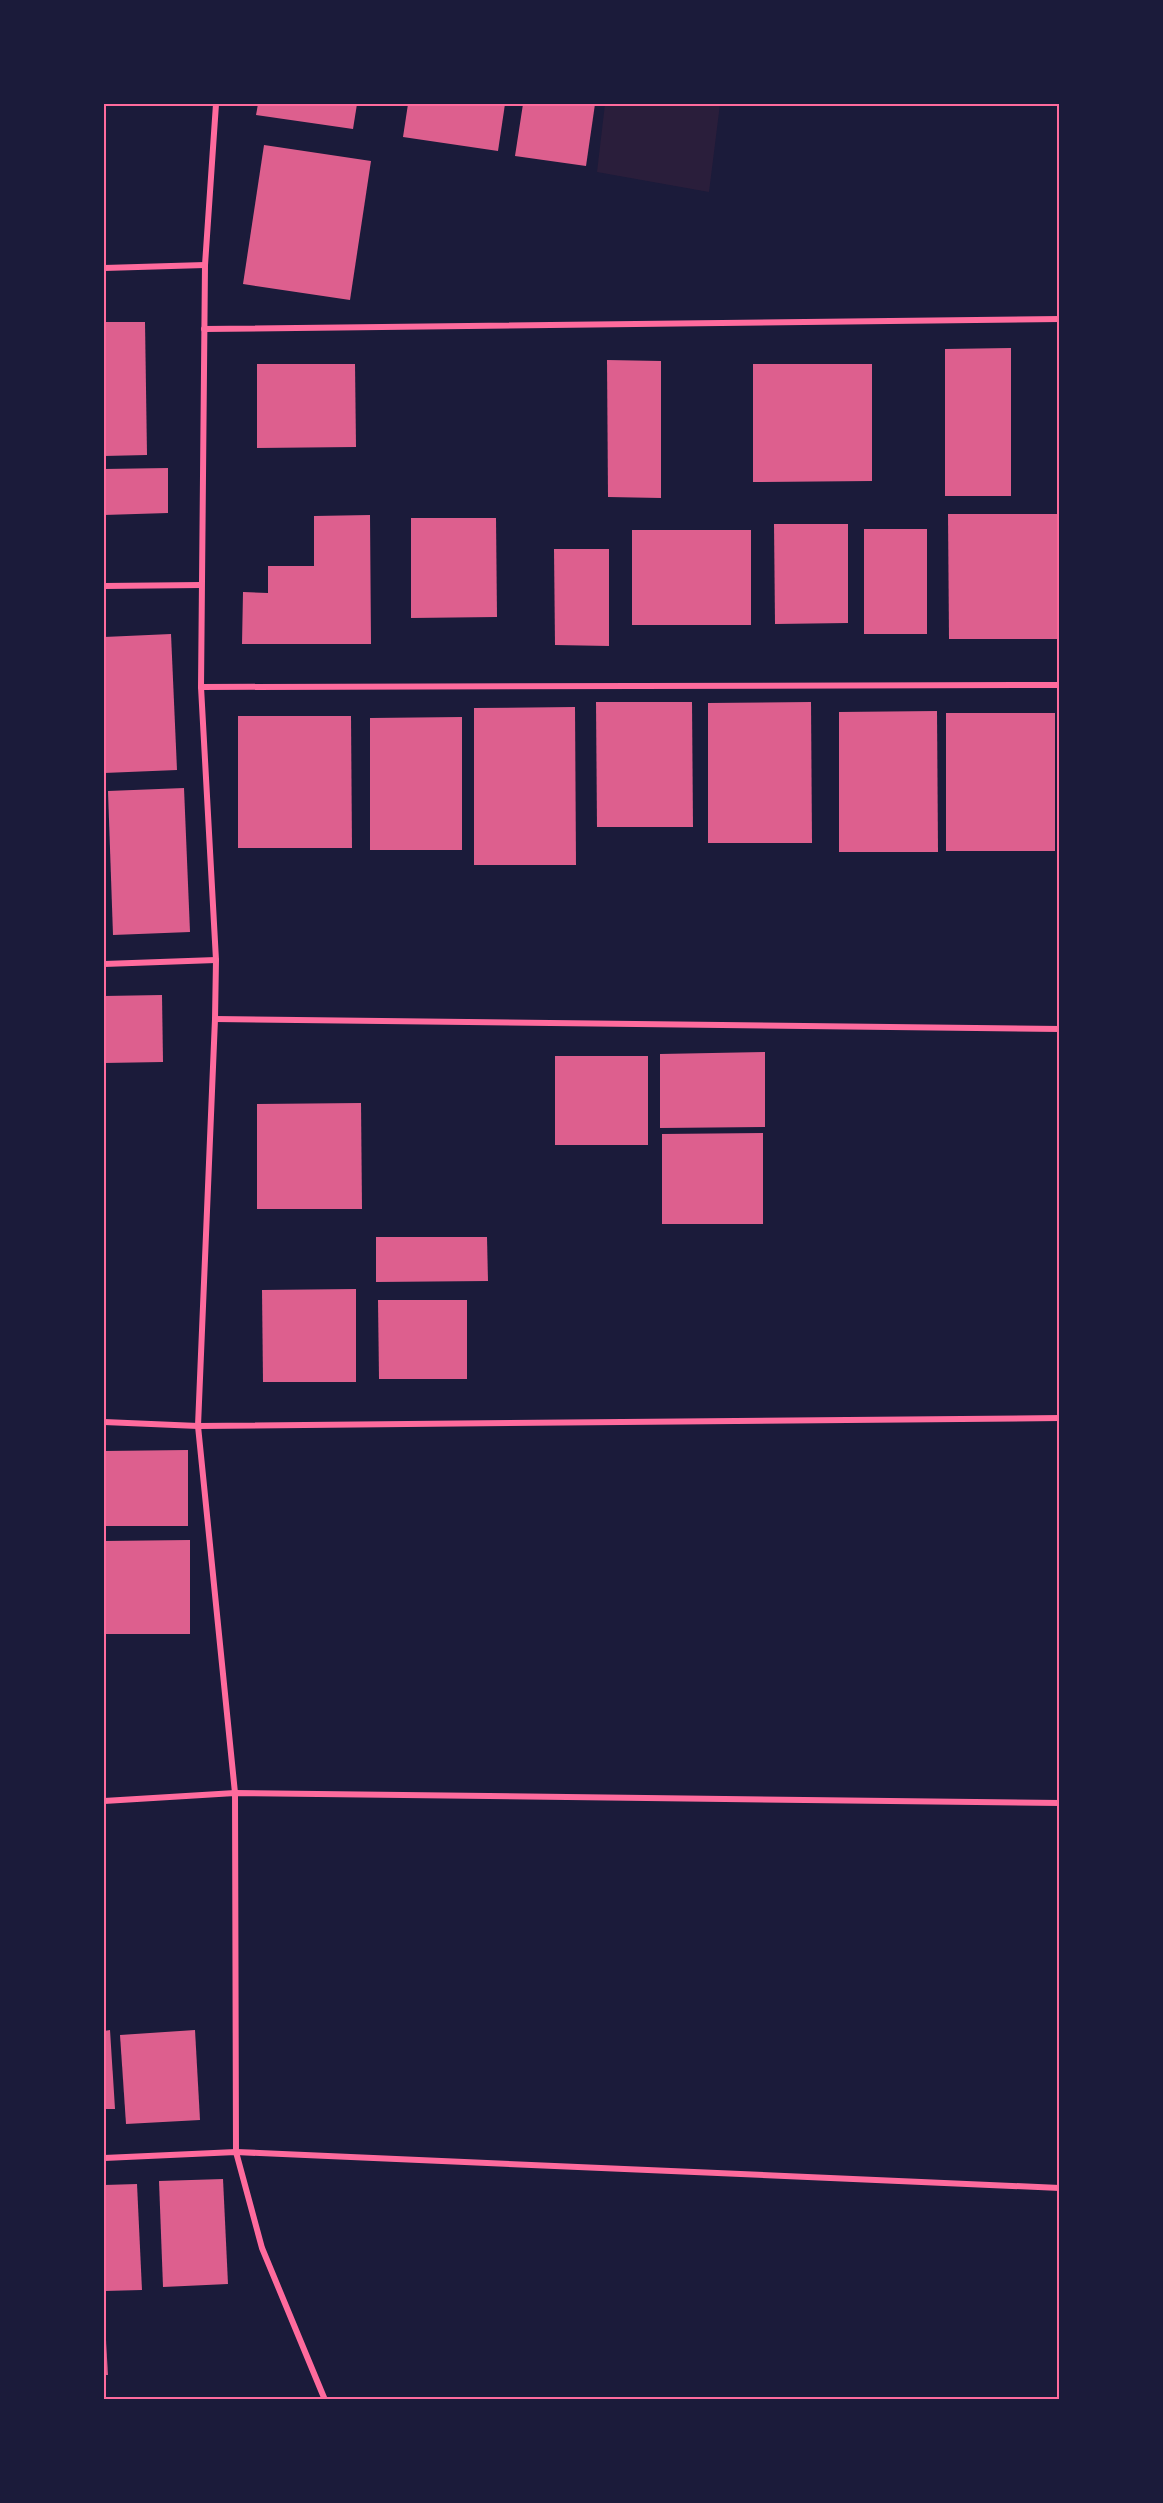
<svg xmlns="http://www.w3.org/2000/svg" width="1163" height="2503" viewBox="0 0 1163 2503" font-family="'Varela Round',sans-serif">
  <rect width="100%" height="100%" fill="#1b1b3a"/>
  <polygon fill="#2a1e3b" points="605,104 720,104 709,192 597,172"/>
  <g fill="#dd5f8e">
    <polygon points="258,104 357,104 353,129 256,115"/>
    <polygon points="408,104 505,104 498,151 403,137"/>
    <polygon points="523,104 595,104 586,166 515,156"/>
    <polygon points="264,145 371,161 350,300 243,284"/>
    <polygon points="104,322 145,322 147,455 104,456"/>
    <polygon points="1011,348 1011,496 945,496 945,349"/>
    <polygon points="607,360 661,361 661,498 608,497"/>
    <polygon points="257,364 355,364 356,447 257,448"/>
    <polygon points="753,364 872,364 872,481 753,482"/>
    <polygon points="168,468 168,513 104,515 104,469"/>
    <polygon points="948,514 1060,514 1060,639 949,639"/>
    <polygon points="370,515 371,644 242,644 243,592 268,593 268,566 314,566 314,516"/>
    <polygon points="411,518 496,518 497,617 411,618"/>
    <polygon points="774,524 848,524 848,623 775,624"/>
    <rect x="864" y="529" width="63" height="105"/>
    <rect x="632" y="530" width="119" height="95"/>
    <polygon points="554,549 609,549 609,646 555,645"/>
    <polygon points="171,634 177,770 104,773 104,637"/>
    <polygon points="596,702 692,702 693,827 597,827"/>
    <polygon points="811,702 812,843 708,843 708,703"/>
    <polygon points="575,707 576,865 474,865 474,708"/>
    <polygon points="937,711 938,852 839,852 839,712"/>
    <rect x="946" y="713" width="109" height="138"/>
    <polygon points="238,716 351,716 352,848 238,848"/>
    <polygon points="462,717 462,850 370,850 370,718"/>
    <polygon points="184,788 190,932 113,935 108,791"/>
    <polygon points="162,995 163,1062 104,1063 104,996"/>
    <polygon points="765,1052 765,1127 660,1128 660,1054"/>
    <rect x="555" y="1056" width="93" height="89"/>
    <polygon points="361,1103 362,1209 257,1209 257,1104"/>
    <polygon points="763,1133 763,1224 662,1224 662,1134"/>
    <polygon points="376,1237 487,1237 488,1281 376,1282"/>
    <polygon points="356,1289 356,1382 263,1382 262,1290"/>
    <polygon points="378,1300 467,1300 467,1379 379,1379"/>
    <polygon points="188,1450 188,1526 104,1526 104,1451"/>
    <polygon points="190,1540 190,1634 104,1634 104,1541"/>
    <polygon points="110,2030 115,2109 104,2109 104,2031"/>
    <polygon points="195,2030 200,2120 126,2124 120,2035"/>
    <polygon points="223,2179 228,2284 163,2287 159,2181"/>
    <polygon points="137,2184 142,2290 104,2291 104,2185"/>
    <polygon points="104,2323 105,2323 108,2375 104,2375"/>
  </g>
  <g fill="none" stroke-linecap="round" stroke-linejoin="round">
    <g stroke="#ff6b9d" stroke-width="6">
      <polyline points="216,104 205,265 201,687 216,960 215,1019 198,1426 235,1793 236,2152 262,2248 325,2400"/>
      <polyline points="104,268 205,265"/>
      <polyline points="204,329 1060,319"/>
      <polyline points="104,586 201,585"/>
      <polyline points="201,687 1060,685"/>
      <polyline points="104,964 216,960"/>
      <polyline points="215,1019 1060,1029"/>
      <polyline points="104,1422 198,1426 1060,1418"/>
      <polyline points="104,1801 235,1793 1060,1803"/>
      <polyline points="104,2158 236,2152 1060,2188"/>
    </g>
  </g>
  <rect width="1163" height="2503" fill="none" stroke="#1b1b3a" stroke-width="210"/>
  <rect x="105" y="105" width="953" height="2293" fill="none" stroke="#ff6b9d" stroke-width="2"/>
</svg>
